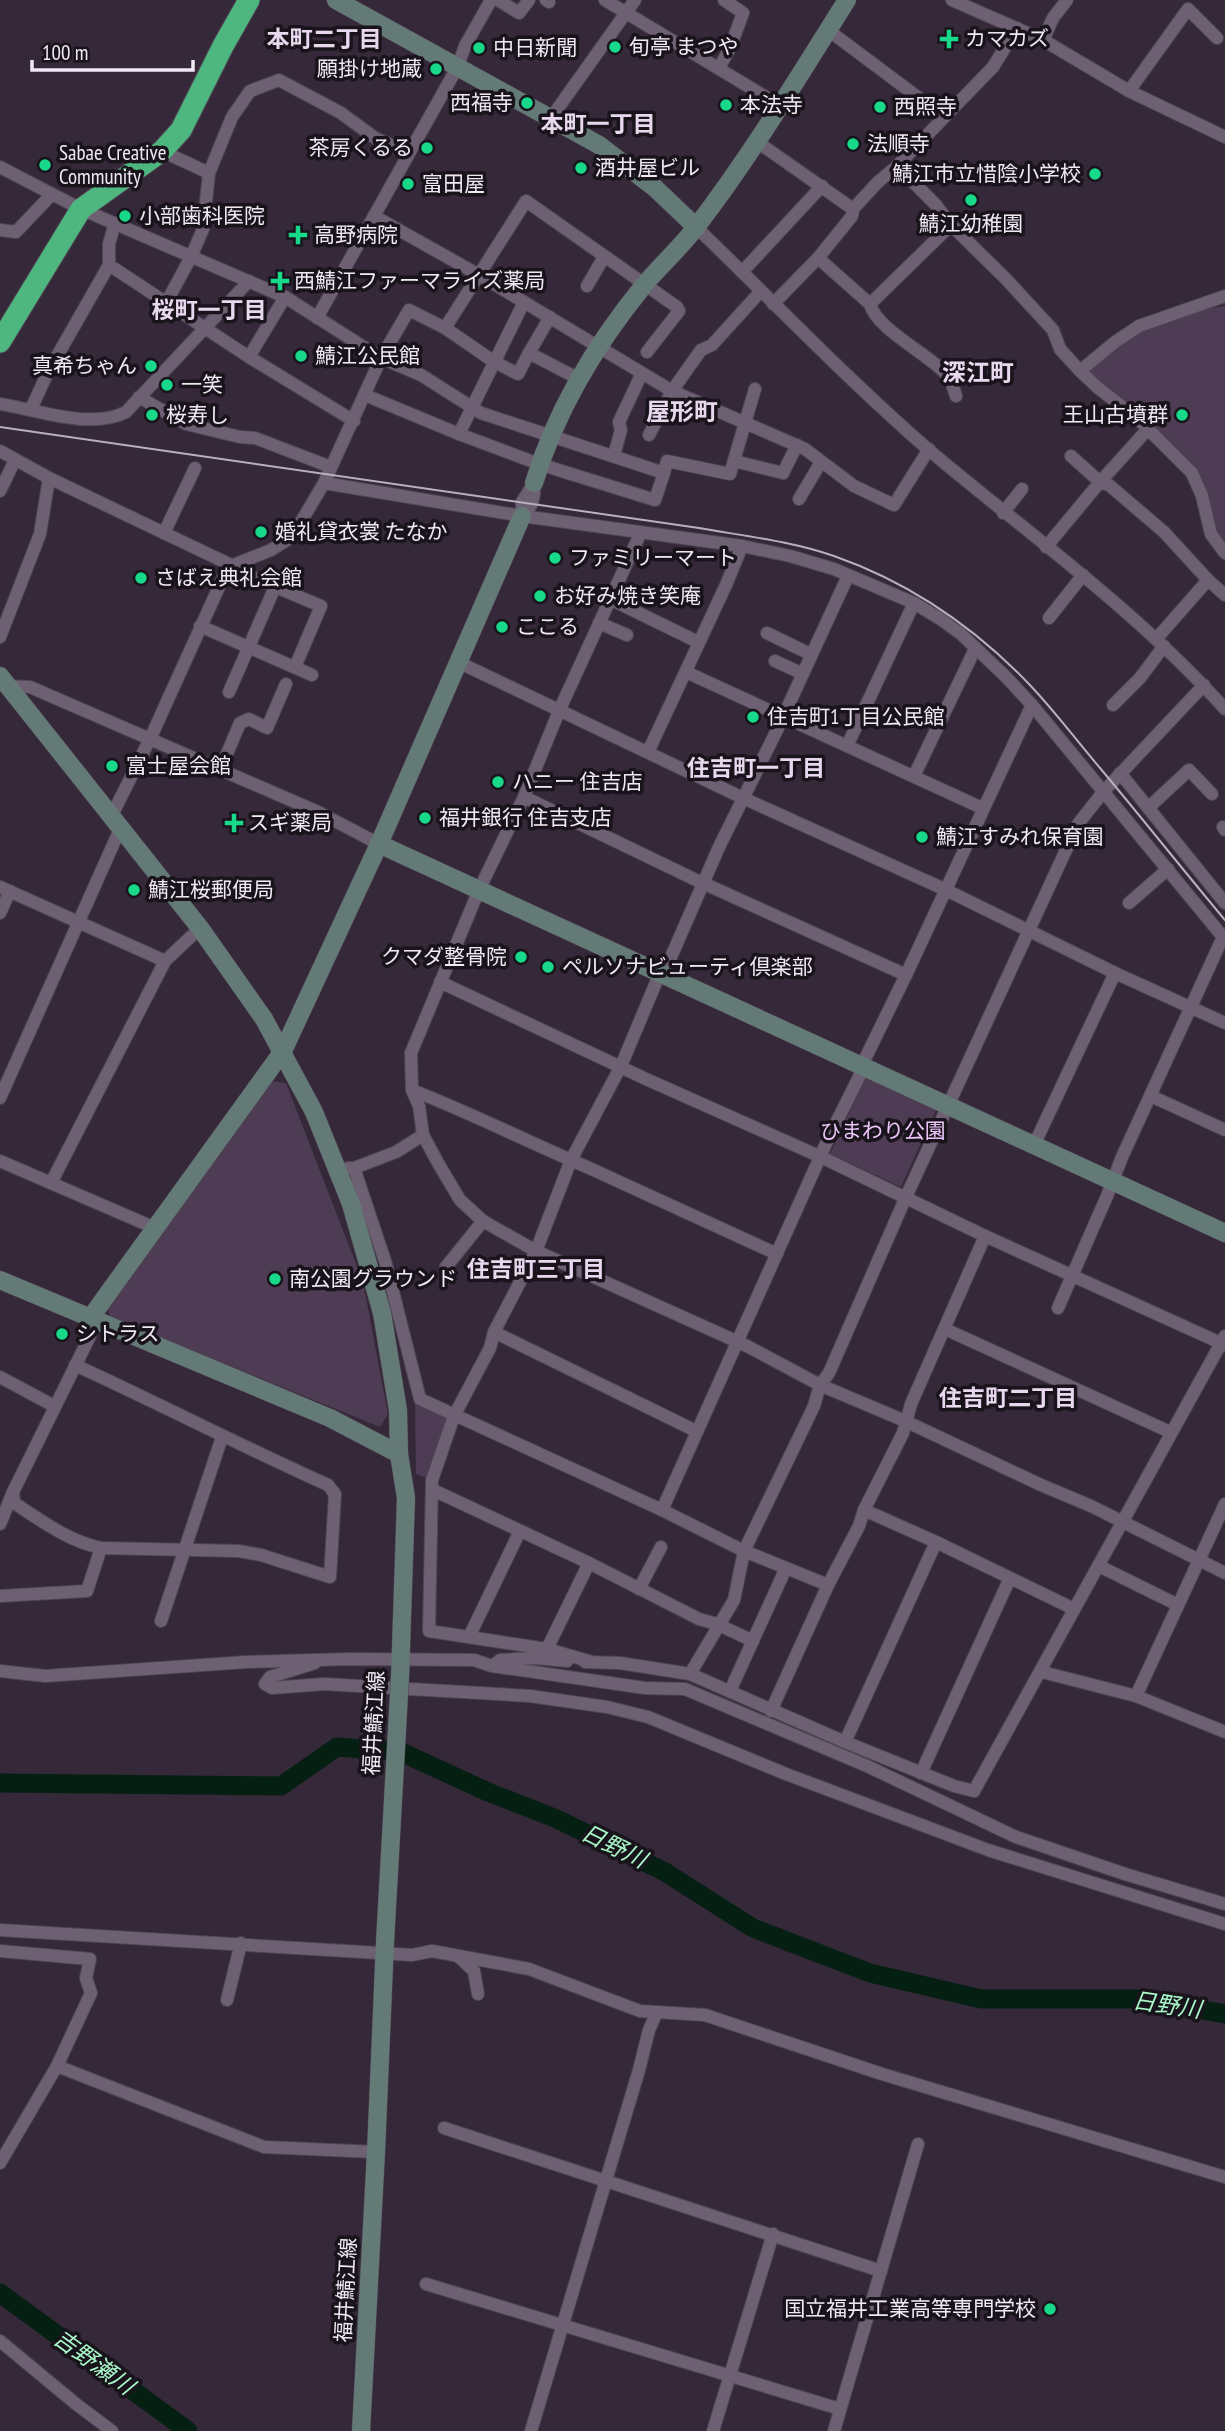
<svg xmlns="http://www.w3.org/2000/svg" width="1225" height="2431" viewBox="0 0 1225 2431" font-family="'PT Sans Narrow','Noto Sans JP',sans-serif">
  <rect width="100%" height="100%" fill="#352839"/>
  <g fill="#4d3c53">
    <path d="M 1225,306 L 1225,544 L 1220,538 L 1201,477 L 1184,455 L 1090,372 C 1095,367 1099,360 1104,355 C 1131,331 1189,310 1225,306 Z"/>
    <polygon points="866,1076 937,1108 901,1187 830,1154"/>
    <polygon points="270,1081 286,1083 363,1282 388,1414 380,1427 110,1317 105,1301"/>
    <polygon points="415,1399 452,1416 430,1479 416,1474"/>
  </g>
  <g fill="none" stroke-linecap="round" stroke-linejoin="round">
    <g stroke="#052012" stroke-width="19">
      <polyline points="0,1783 281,1786 337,1747 401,1752 488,1792 557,1819 665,1872 753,1928 870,1973 981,1999 1142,1999 1225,2014"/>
      <polyline points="0,2293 188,2431"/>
    </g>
    <defs>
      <g id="street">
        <polyline points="498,0 519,13 529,0"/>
        <polyline points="546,0 549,2"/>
        <polyline points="605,0 779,105"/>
        <polyline points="952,0 1043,40 1129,91 1225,137"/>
        <polyline points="828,30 943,116"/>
        <polyline points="1043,40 1053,18 1067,0"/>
        <polyline points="719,68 730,48 743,13 724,0"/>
        <polyline points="1129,91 1188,9 1217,38"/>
        <polyline points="551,118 635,0"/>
        <polyline points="756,141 853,209"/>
        <polyline points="166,153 209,173 203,229 191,257 166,303"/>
        <polyline points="897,166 936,205 951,225 1005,278 1053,330 1060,349 1080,371 1097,387 1139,420 1192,473 1202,496 1211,534 1225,553"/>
        <polyline points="0,167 81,209 285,297 381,358 324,483 292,537 271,550 228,567 150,739 112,815"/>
        <polyline points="209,173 232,117 250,91 279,80 341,113 375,138 409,153"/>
        <polyline points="374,216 479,275 672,391 805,449 854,486 894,505 929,449"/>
        <path d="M 696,227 C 774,302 848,380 930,451 C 1030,535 1137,611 1225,709"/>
        <polyline points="0,230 16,232 52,194"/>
        <path d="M 818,258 L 870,304 C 877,330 929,354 947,375 C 951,381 954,389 956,396"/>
        <polyline points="109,265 249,357 354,421"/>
        <polyline points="742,272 822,186"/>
        <polyline points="587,286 604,257"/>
        <polyline points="773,304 818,258 852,216 853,209 878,182 897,166 993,67 1017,28"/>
        <polyline points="870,304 951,225"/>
        <polyline points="317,318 458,66 465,46 491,0"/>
        <polyline points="445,328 526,201 677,307 679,311 647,352"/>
        <polyline points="529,353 550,317"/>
        <polyline points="249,357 285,297"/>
        <polyline points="1080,371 1115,342 1139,326 1225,296"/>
        <polyline points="579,379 529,353 518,374 493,361 445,328 409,310 381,358 421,375 481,413 664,473 667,461 730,474 755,389"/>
        <polyline points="365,395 459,434 524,302"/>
        <polyline points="139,397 186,424 240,437 255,438 331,467"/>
        <path d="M 0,404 C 38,410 91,430 126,412 L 249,281"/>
        <polyline points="31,409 48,372 109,265 109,244 115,223"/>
        <polyline points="459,434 539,464 655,500 664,473"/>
        <polyline points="649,435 672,391 701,350 712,345 761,291"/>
        <polyline points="0,451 49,478 231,565"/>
        <polyline points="614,455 621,430 619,422 642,373"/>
        <polyline points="1071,456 1100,482 1148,429"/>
        <polyline points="734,461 783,473 797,445"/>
        <polyline points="324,483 522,516 742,546 790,556 834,569 914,603 942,620 961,634 1006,677 1032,705 1223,937 1122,1157 1107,1196 1058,1308"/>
        <polyline points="0,491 15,460"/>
        <polyline points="799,499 821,462"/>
        <polyline points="1003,513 1022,489"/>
        <path d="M 522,516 C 533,507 535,497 534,483"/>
        <polyline points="522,516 522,502 534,483"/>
        <polyline points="641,532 559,711 524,797 479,890 411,1053 412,1090 419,1106 423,1135 438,1163 460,1200 483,1221 536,1251 747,1346 820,1385 905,1421 1041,1485 1091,1506 1225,1573"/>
        <polyline points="164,533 195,468"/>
        <polyline points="1046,547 1100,482 1109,485 1164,532 1208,580 1225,595"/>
        <polyline points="228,567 321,606 295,667"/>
        <polyline points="610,599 698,642"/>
        <polyline points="1049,618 1083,575"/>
        <polyline points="599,623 627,635"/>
        <polyline points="200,626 312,675"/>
        <polyline points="767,633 810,654"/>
        <polyline points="0,637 40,534 49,478"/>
        <polyline points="1157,638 1208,580"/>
        <polyline points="775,661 801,673"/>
        <polyline points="458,662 743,798 944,889 1115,973 1225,1023"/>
        <polyline points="686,672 982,808"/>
        <polyline points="4,686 30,687 318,812 379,844"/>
        <polyline points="229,692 275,587"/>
        <polyline points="1113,705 1140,678 1164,646"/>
        <polyline points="847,746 914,603"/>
        <polyline points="648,752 726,585 742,546"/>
        <polyline points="220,770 240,723 249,719 267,728 286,684"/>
        <polyline points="1120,773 1225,903"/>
        <polyline points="914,776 975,649"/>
        <polyline points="524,797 694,879 906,975"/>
        <polyline points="1148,808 1189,770 1212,794"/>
        <polyline points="1223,827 1225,830"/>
        <polyline points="0,887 165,961 200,928"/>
        <polyline points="1129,903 1168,869"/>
        <polyline points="0,913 10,891"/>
        <polyline points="440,982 646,1079 821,1157 985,1236 1225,1345"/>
        <path d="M 412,1090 C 471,1113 528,1142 587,1167 L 777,1254"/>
        <polyline points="1151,1096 1225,1130"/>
        <polyline points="0,1098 121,827"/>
        <polyline points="1034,1145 1115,973"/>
        <polyline points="0,1161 155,1228"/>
        <polyline points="348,1168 354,1168 396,1152 423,1135"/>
        <polyline points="354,1168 386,1264 420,1399 662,1510 744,1551 828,1585"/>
        <polyline points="51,1183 165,961"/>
        <polyline points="446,1267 483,1221"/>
        <polyline points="945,1329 1170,1432"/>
        <polyline points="494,1332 696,1431"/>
        <polyline points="0,1377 54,1406"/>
        <polyline points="433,1490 589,1563 699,1619 717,1624 753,1641"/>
        <path d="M 13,1492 L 14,1503 C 42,1521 68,1541 101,1548 L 239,1551 L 261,1555 L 330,1577 L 335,1494 L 328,1485 C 243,1447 160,1404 75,1365"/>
        <polyline points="662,1510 829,1137 859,1077 862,1065 906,975 1032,705"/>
        <polyline points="864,1510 936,1542 1074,1609"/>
        <polyline points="0,1524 13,1492 90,1336 91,1317"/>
        <polyline points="1099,1566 1178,1605"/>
        <polyline points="639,1589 661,1547"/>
        <polyline points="0,1596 87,1591 101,1548"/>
        <polyline points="161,1621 222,1437"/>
        <polyline points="469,1637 520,1531"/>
        <polyline points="547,1649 589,1563"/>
        <polyline points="585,1662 620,1663 690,1674 845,1742 954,1786 974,1791 1225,1336"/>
        <polyline points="592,1662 547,1649 429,1631 432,1480 454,1416 490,1348 494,1332 536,1251 571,1160 621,1066 660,973 671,957 719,847 777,730 848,576"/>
        <polyline points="315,1663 270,1677 265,1684 272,1688 324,1684 530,1696 607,1707 648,1717 786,1774 988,1850 1225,1924"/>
        <polyline points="495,1664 500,1660 536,1658 567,1661"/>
        <polyline points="0,1671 45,1676 246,1662 349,1659 474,1660 492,1666 645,1688 685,1689 867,1766 1016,1837 1125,1874 1225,1904"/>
        <polyline points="1042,1672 1136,1696 1225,1732"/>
        <polyline points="690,1674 734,1600 744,1551 814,1406 820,1385 829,1373 905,1199 1078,824 1104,791 1204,685"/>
        <polyline points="730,1691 786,1568"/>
        <polyline points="1136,1696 1225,1504"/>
        <polyline points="771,1711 828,1585 859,1526 864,1510 903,1433 911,1404 985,1236"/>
        <polyline points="845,1742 936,1542"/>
        <polyline points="921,1773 1010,1578"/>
        <polyline points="0,1930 412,1955 432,1951 529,1969 640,2011 705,2015 882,2074 1225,2177"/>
        <polyline points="0,1951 90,1959 86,1978 91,1993 57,2066 0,2163"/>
        <polyline points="458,1956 474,1971 478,1994"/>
        <polyline points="227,2000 241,1943"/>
        <polyline points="57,2066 264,2147 376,2152"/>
        <polyline points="444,2128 881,2271"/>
        <polyline points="426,2284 840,2409"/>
        <polyline points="0,2341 76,2404 112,2431"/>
        <polyline points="531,2431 639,2070 649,2030 657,2012"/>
        <polyline points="713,2431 773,2234"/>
        <polyline points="834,2431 918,2144"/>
      </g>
      <g id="secondary">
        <polyline points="336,0 599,145 655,188 696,227"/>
        <path d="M 534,483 C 556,410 596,344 644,285 C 661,265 681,247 697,226 C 752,154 799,76 847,0"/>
        <polyline points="0,676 200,928 264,1019 314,1112 351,1204 382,1313 398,1410 399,1454 406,1498 400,1677"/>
        <polyline points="379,844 1225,1233"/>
        <polyline points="0,1280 330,1418 399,1454"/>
        <polyline points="91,1317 283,1051 379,844 522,516"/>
        <polyline points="361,2431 376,2152 385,1942"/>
      </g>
      <polyline id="highway" points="0,342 81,209 162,151 181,130 223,46 249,0"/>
    </defs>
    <use href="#street" stroke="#4f4553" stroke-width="14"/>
    <use href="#secondary" stroke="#4f4553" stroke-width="19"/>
    <use href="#highway" stroke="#4f4553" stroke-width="23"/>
    <use href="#street" stroke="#6e6073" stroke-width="12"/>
    <use href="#secondary" stroke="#647a77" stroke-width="18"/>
    <use href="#highway" stroke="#4eb67f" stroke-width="21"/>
    <path stroke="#b9b0bd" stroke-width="2" d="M 0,427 L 699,528 C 744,536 791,541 834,556 C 908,582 974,627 1028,683 C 1054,710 1076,740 1100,768 C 1142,818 1183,870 1225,920"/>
    <defs>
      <polyline id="secondary-bridge" points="385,1942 400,1677"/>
    </defs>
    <use href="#secondary-bridge" stroke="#4f4553" stroke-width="19" stroke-linecap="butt"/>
    <use href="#secondary-bridge" stroke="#647a77" stroke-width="18"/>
  </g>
  <g fill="#18d989" stroke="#19131b" stroke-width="2.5">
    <path d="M945.5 28.5h7v7h7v7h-7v7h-7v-7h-7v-7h7z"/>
    <circle cx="615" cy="47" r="7"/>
    <circle cx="479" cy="48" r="7"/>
    <circle cx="436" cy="69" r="7"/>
    <circle cx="527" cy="103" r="7"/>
    <circle cx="726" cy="105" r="7"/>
    <circle cx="880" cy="107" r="7"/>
    <circle cx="853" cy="144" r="7"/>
    <circle cx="427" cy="148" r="7"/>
    <circle cx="45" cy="165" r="7"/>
    <circle cx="581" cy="168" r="7"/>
    <circle cx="1095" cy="174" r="7"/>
    <circle cx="408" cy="184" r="7"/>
    <circle cx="971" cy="200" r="7"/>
    <circle cx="125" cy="216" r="7"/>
    <path d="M294.5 224.5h7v7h7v7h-7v7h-7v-7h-7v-7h7z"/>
    <path d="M276.5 270.5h7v7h7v7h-7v7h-7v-7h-7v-7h7z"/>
    <circle cx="301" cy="356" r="7"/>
    <circle cx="151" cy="366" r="7"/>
    <circle cx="167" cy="385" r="7"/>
    <circle cx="152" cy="415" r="7"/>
    <circle cx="1182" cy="415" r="7"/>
    <circle cx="261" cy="532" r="7"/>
    <circle cx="555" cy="558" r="7"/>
    <circle cx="141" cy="578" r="7"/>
    <circle cx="540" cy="596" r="7"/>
    <circle cx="502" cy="627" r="7"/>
    <circle cx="753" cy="717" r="7"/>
    <circle cx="112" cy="766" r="7"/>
    <circle cx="498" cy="782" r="7"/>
    <circle cx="425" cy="818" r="7"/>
    <path d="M230.5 812.5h7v7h7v7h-7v7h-7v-7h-7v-7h7z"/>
    <circle cx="922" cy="837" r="7"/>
    <circle cx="134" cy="890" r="7"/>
    <circle cx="521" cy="957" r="7"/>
    <circle cx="548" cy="967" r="7"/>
    <circle cx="275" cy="1279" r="7"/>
    <circle cx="62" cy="1334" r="7"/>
    <circle cx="1050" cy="2309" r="7"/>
  </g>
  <g text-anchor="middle" stroke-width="7" stroke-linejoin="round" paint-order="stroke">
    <g font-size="21" fill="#f0e8f3" stroke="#19131b" text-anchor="start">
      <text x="965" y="46">カマカズ</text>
      <text x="629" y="54">旬亭 まつや</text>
      <text x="493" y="55">中日新聞</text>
      <text x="422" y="76" text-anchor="end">願掛け地蔵</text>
      <text x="513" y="110" text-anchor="end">西福寺</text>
      <text x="740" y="112">本法寺</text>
      <text x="894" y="114">西照寺</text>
      <text x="867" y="151">法順寺</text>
      <text x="413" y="155" text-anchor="end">茶房くるる</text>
      <text x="59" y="160">Sabae Creative<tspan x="59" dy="24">Community</tspan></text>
      <text x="595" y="175">酒井屋ビル</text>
      <text x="1081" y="181" text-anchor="end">鯖江市立惜陰小学校</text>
      <text x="422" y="191">富田屋</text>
      <text x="139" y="223">小部歯科医院</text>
      <text x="971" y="231" text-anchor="middle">鯖江幼稚園</text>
      <text x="314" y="242">高野病院</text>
      <text x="294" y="288">西鯖江ファーマライズ薬局</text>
      <text x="315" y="363">鯖江公民館</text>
      <text x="137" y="373" text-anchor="end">真希ちゃん</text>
      <text x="181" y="392">一笑</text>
      <text x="166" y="422">桜寿し</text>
      <text x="1168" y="422" text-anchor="end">王山古墳群</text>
      <text x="275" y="539">婚礼貸衣裳 たなか</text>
      <text x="569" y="565">ファミリーマート</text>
      <text x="155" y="585">さばえ典礼会館</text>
      <text x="554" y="603">お好み焼き笑庵</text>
      <text x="516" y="634">ここる</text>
      <text x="767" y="724">住吉町1丁目公民館</text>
      <text x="126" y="773">富士屋会館</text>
      <text x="512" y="789">ハニー 住吉店</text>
      <text x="439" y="825">福井銀行 住吉支店</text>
      <text x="248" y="830">スギ薬局</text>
      <text x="936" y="844">鯖江すみれ保育園</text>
      <text x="148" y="897">鯖江桜郵便局</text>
      <text x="507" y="964" text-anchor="end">クマダ整骨院</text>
      <text x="562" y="974">ペルソナビューティ倶楽部</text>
      <text x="289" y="1286">南公園グラウンド</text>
      <text x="76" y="1341">シトラス</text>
      <text x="1036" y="2316" text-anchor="end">国立福井工業高等専門学校</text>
    </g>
    <g font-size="21" fill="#ecc5f9" stroke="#19131b">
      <text x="883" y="1138">ひまわり公園</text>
    </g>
    <g font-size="21" fill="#f0e8f3" stroke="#19131b">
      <text transform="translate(374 1723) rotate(-87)" y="7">福井鯖江線</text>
      <text transform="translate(346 2290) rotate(-87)" y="7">福井鯖江線</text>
    </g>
    <g font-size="23" font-weight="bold" fill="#e8d8ee" stroke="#19131b">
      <text x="324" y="47">本町二丁目</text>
      <text x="598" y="132">本町一丁目</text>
      <text x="209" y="318">桜町一丁目</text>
      <text x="756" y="776">住吉町一丁目</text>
      <text x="536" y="1277">住吉町三丁目</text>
      <text x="1008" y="1406">住吉町二丁目</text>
    </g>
    <g font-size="23" font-style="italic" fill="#a9f9ca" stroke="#19131b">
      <text transform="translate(614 1846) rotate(26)" y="8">日野川</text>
      <text transform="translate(1167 2005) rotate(8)" y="8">日野川</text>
      <text transform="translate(94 2362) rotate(36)" y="8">吉野瀬川</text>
    </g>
    <g font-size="24" font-weight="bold" fill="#e8d8ee" stroke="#19131b">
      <text x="978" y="381">深江町</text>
      <text x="682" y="420">屋形町</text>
    </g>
  </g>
  <path d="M32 60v10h161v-10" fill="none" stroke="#f0e8f3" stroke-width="3.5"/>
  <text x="42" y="60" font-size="21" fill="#f0e8f3" stroke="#19131b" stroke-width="5" paint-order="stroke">100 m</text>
</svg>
